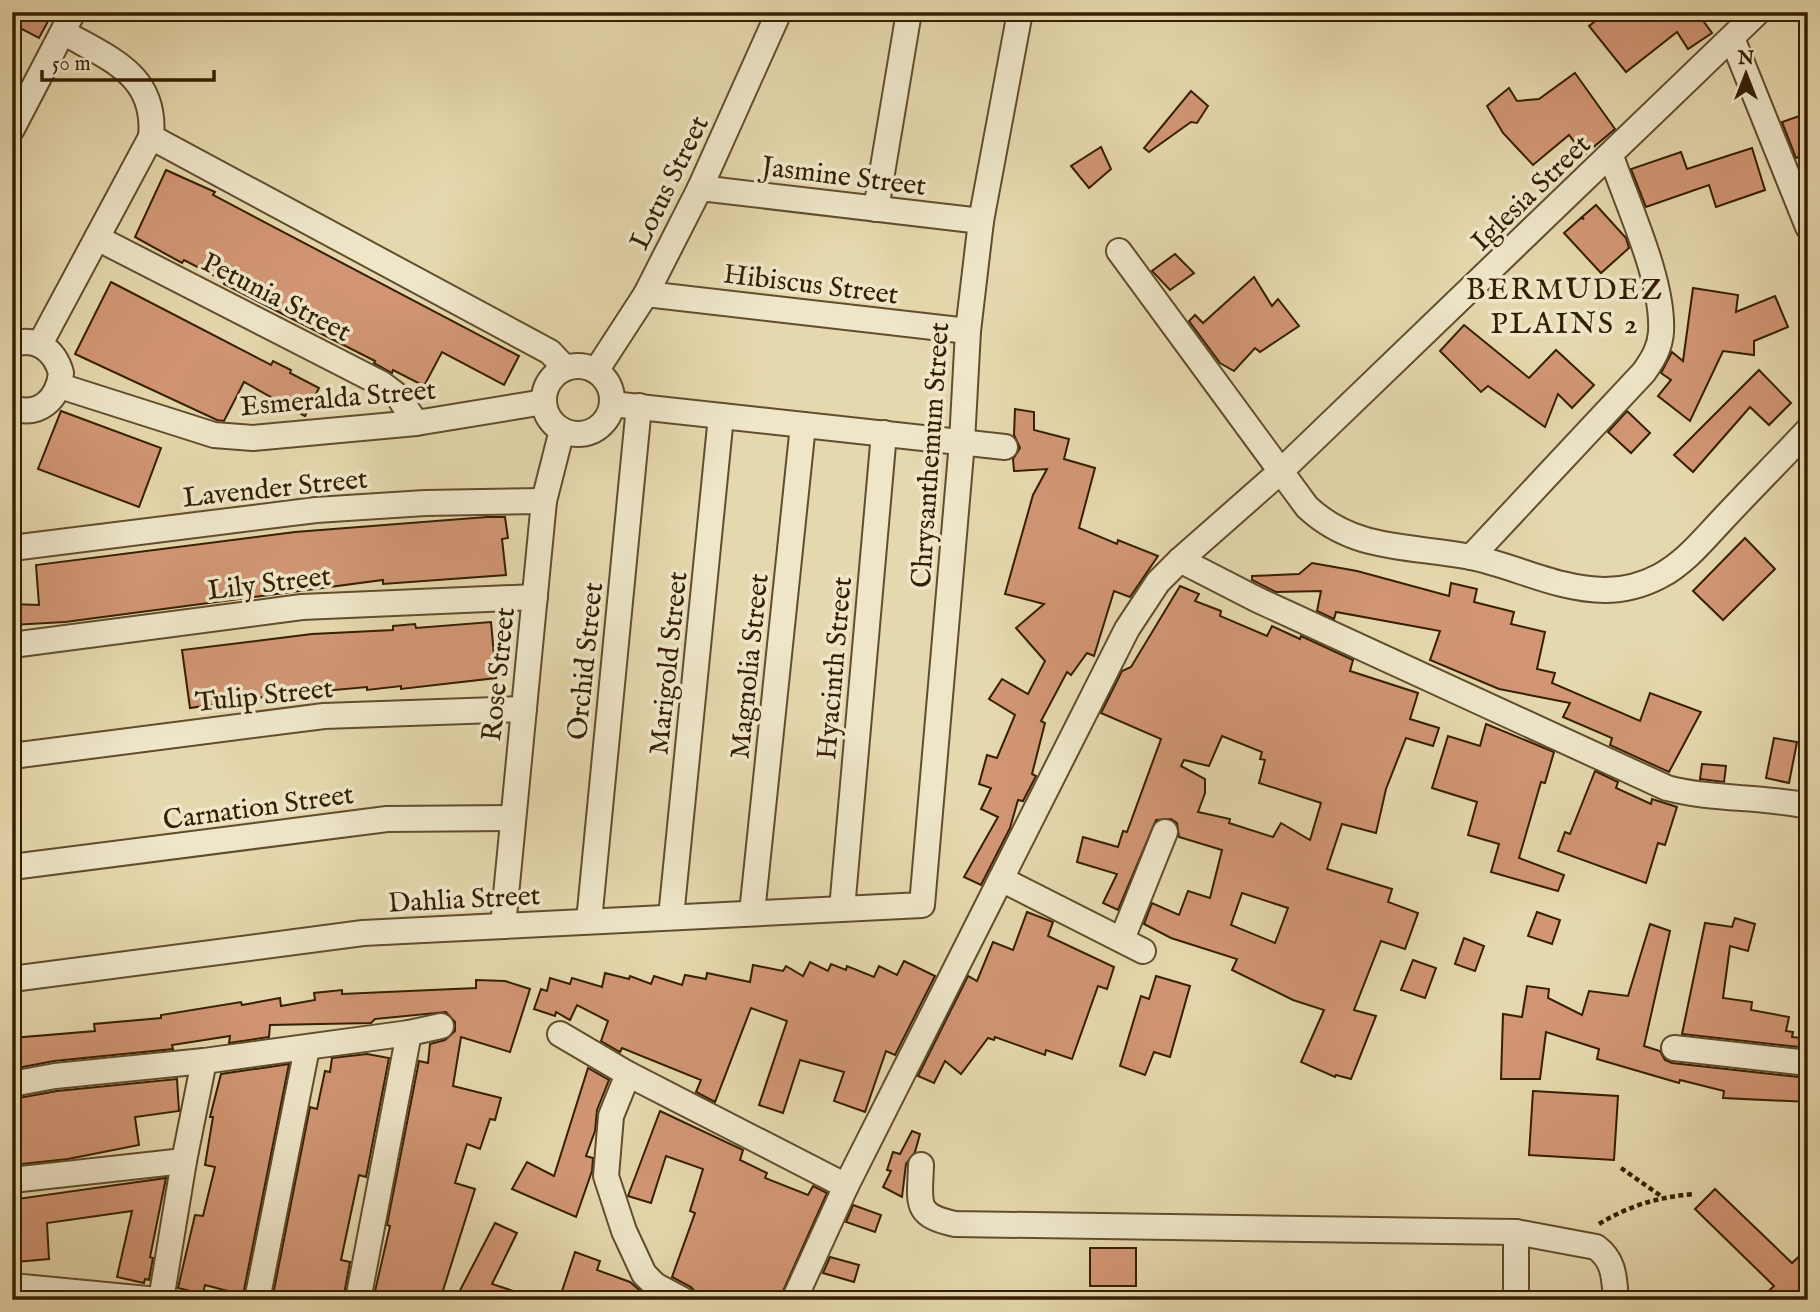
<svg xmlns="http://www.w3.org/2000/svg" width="1820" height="1312" viewBox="0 0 1820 1312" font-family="'IM FELL English',serif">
  <rect width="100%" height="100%" fill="#e6d8ae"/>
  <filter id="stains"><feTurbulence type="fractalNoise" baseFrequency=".00286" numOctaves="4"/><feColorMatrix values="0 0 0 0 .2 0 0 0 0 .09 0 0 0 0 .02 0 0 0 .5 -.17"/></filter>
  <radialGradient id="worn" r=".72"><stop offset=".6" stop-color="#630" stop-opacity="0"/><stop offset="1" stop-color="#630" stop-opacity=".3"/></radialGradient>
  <g fill="#d29675" stroke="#351f00" stroke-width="2" fill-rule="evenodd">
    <polygon points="12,12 53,12 39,38 12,24"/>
    <polygon points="1607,12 1702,12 1699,15 1712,33 1688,49 1677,32 1626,72 1589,26"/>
    <polygon points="1575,73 1615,129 1584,155 1569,135 1533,165 1503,133 1487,106 1509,88 1517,101 1539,99"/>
    <polygon points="1191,91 1208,106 1197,123 1191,122 1149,152 1144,148"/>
    <polygon points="1808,113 1808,154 1796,158 1782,122"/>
    <polygon points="1101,147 1111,169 1089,188 1071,166"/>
    <polygon points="1752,148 1765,190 1716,207 1709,185 1646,207 1631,169 1681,152 1687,169"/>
    <polygon points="166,170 215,192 213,195 519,356 504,385 442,352 424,386 393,370 392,373 374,363 375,361 224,284 225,281 184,260 182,263 135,237"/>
    <polygon points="1596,205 1626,238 1629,248 1601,273 1564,233 1581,218 1584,219 1582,217"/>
    <polygon points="1175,254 1194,273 1170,290 1152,271"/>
    <polygon points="1254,277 1272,306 1278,299 1299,326 1260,352 1255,348 1234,371 1220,363 1189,321 1195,315 1203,323"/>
    <polygon points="111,282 271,365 273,361 291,370 290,373 319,388 305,416 244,382 224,421 217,420 75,354"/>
    <polygon points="1693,288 1738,295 1736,312 1775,296 1788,327 1754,341 1754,355 1723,351 1690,421 1658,396 1671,380 1661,373 1672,352 1683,361"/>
    <polygon points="1464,325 1529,378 1556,350 1594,385 1572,408 1558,394 1545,427 1488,386 1481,392 1440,351"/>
    <polygon points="1759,370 1791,403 1769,425 1750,407 1693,472 1674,455"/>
    <polygon points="1015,409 1034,412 1034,430 1069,439 1064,459 1095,468 1079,528 1117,544 1118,540 1158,556 1130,597 1114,591 1094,656 1087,653 1071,675 1067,672 1041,721 1045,723 1032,774 1036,776 1035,778 1023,801 1018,800 1010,828 981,885 964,877 998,817 981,809 991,788 979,784 987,755 997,758 1015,715 989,699 1002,679 1028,694 1045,661 1016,628 1044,604 1005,594 1033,495 1047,469 1014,471 1013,459 1020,448 1014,435"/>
    <polygon points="61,411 161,448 139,507 38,469"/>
    <polygon points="1627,411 1650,433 1631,453 1608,432"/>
    <polygon points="487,517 505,517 508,538 502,539 506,575 383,584 383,580 65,622 12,625 12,604 39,605 36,565 295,532"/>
    <polygon points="1745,538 1775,569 1723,620 1693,591"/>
    <polygon points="1312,563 1357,571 1449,596 1451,583 1477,589 1474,602 1514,612 1511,624 1545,632 1537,669 1555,673 1552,683 1640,721 1650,693 1701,712 1669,772 1610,745 1612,738 1563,717 1570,703 1499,689 1430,660 1440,631 1336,612 1334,619 1317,611 1321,591 1276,592 1252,580 1252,576 1299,574"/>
    <path d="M 1180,586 L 1199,594 L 1195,601 L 1221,611 L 1220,616 L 1267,636 L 1272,626 L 1300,639 L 1301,636 L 1353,660 L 1350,671 L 1418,693 L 1410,719 L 1439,728 L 1433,746 L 1406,738 L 1386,789 L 1376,833 L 1342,824 L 1327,869 L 1392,889 L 1388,902 L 1418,913 L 1405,949 L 1381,941 L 1354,1010 L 1376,1016 L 1351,1079 L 1336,1075 L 1335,1077 L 1301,1062 L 1324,1010 L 1293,1000 L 1232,970 L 1237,959 L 1171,938 L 1144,924 L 1152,903 L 1179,915 L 1188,891 L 1210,898 L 1222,850 L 1179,837 L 1177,823 L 1171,819 L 1156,820 L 1118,910 L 1103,903 L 1117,874 L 1077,862 L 1083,837 L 1118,847 L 1123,831 L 1127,832 L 1161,739 L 1101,713 L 1122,671 L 1131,667 ZM 1222,736 L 1262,752 L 1260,759 L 1265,760 L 1259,783 L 1321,803 L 1310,840 L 1281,823 L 1273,837 L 1229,823 L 1230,819 L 1198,812 L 1205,793 L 1205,779 L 1181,766 L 1184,760 L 1209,766 ZM 1242,893 L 1288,908 L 1275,943 L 1231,925 Z"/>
    <polygon points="491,622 496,678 401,689 401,686 367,690 367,687 278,695 190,708 182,650 312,634 393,630 393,626 415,624 416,628"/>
    <polygon points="1486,724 1554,752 1545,783 1541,782 1519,858 1564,875 1558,891 1491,872 1499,844 1468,835 1477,802 1432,788 1448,736 1480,746"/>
    <polygon points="1774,738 1797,742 1789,783 1766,778"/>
    <polygon points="1702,764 1726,766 1724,782 1700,779"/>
    <polygon points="1595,771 1618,782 1616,788 1651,804 1652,799 1677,807 1665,845 1658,843 1646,883 1558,851 1565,832 1570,834"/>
    <polygon points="1027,912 1053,922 1048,936 1114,967 1107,989 1098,986 1072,1059 1046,1050 1045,1055 995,1037 994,1040 988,1038 961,1074 945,1061 934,1083 918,1076 968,976 977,981 993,942 1013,950"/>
    <polygon points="1537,912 1560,920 1552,944 1528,936"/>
    <polygon points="1735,918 1755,924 1748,951 1730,946 1723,998 1752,1002 1751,1010 1789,1017 1786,1031 1793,1032 1792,1037 1808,1039 1808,1048 1682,1034 1705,923 1732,927"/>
    <polygon points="1650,924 1670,931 1644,1046 1660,1051 1665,1060 1672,1063 1808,1078 1808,1102 1723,1098 1724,1091 1680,1080 1679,1083 1597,1059 1599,1049 1546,1032 1540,1079 1501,1079 1503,1014 1522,1017 1527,986 1549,989 1548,998 1582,1015 1589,991 1628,996"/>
    <polygon points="1464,938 1484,946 1475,971 1455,964"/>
    <polygon points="1413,960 1436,968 1425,998 1401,990"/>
    <polygon points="904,961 935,976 895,1055 886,1051 865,1112 834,1101 844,1072 800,1060 783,1113 759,1105 787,1021 751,1008 715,1102 696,1092 701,1080 622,1048 620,1052 601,1041 608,1021 577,1005 570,1020 556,1012 555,1016 534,1009 541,989 547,991 550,978 570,984 572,978 602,987 605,973 629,979 630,976 651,984 654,976 682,985 685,975 706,979 707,973 750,982 753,965 783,971 786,966 803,976 810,962 828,971 831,964 846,970 847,966 874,977 879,966 897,975"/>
    <polygon points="1156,976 1190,986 1170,1057 1154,1052 1145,1075 1120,1066 1141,996 1149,999"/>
    <polygon points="476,980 505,981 530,989 510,1052 461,1037 453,1086 501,1098 495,1120 490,1119 480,1149 467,1144 455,1183 475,1189 440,1300 373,1300 390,1226 387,1225 419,1061 428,1063 430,1044 445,1040 455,1031 455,1022 446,1012 375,1019 371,1023 270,1025 269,1037 229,1043 230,1036 172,1045 173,1049 54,1061 12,1069 12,1038 95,1031 94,1024 161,1018 161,1015 241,1002 242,1005 280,998 281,1006 315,1000 314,993 342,990 342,994 476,988"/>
    <polygon points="367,1054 389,1058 366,1177 359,1175 341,1260 350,1262 343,1300 272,1300 310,1107 317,1109 325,1071 330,1072 332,1058"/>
    <polygon points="289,1064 243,1295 205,1285 203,1294 178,1288 195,1215 203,1216 215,1167 205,1165 213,1117 210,1117 221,1074"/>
    <polygon points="588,1068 609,1080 597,1110 595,1131 586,1156 593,1158 592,1171 576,1217 512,1189 527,1162 554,1176"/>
    <polygon points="177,1079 179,1111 135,1117 139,1145 68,1159 13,1165 12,1131 19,1130 13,1099 57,1091"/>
    <polygon points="1533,1091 1618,1096 1614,1160 1529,1155"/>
    <polygon points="660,1111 743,1150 740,1160 767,1173 765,1178 808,1195 813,1186 827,1193 779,1300 702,1300 691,1287 672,1277 695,1213 690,1211 703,1169 666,1156 651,1203 628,1196"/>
    <polygon points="912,1131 920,1134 915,1152 906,1164 902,1197 883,1187 891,1171 887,1170 893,1152 900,1154"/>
    <polygon points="166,1178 150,1257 153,1258 149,1280 145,1279 144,1283 117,1277 132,1211 47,1223 49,1259 16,1262 14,1235 21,1234 17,1199"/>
    <polygon points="1715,1189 1792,1263 1808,1248 1808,1300 1759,1300 1774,1286 1695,1209"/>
    <polygon points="853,1205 881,1215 875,1232 846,1222"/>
    <polygon points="495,1223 517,1233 492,1284 529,1296 528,1300 455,1300"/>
    <rect x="1090" y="1248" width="46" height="38"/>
    <polygon points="575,1252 600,1261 597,1270 630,1282 651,1300 559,1300"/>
    <polygon points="830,1257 859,1265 854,1282 823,1273"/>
  </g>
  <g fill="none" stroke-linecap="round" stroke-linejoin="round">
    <defs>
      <g id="minor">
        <polyline points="1732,38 1808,227"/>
        <polyline points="12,129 73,12"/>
        <polyline points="151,137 550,352 565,368"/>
        <polyline points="700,188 981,221"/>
        <polyline points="876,209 909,12"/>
        <polyline points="97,238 382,384 398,396 416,423"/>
        <path d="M 1119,251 L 1307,507 C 1355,552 1410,545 1471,557 C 1515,566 1559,590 1605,590 C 1625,590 1643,585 1660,576 C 1685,563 1704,539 1723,519 C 1751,489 1780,460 1808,430"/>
        <polyline points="646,294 968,331"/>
        <path d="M 40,344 L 151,137 C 157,74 109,59 63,32"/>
        <path d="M 12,345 C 36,335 55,351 61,373 C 58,400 39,417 12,408"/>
        <circle cx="578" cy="400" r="34"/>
        <polyline points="596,371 646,294 700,188 779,12"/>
        <polyline points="60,386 214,435 253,438 416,423 544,402"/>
        <polyline points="612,404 1005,447"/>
        <polyline points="12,548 316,510 425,503 544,501"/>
        <path d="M 1471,557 L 1644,372 C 1653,359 1660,348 1661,332 C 1664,281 1628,206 1611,156"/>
        <path d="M 1180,560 L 1258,600 L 1667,788 C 1713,800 1761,796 1808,806"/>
        <polyline points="12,645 302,607 535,597"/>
        <polyline points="12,756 324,716 524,709"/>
        <polyline points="12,867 387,819 513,818"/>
        <polyline points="1001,879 1143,951"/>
        <polyline points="842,909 884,433"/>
        <polyline points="752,913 803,425"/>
        <polyline points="671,917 721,416"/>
        <polyline points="589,921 639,406"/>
        <polyline points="503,926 544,501 562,430"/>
        <polyline points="1122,939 1165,832"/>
        <polyline points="12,979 363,933 922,905 962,442 968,331 981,221 1020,12"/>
        <polyline points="409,1033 441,1026"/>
        <polyline points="560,1034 628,1074 846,1186"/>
        <polyline points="1674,1048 1808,1063"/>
        <polyline points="628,1074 611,1116 606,1176 624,1231 644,1274 655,1285 683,1300"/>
        <polyline points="12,1084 55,1076 204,1061 409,1033 358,1300"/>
        <path d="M 921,1165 C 920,1203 913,1215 955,1224 L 1516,1232 L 1596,1247 C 1615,1261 1614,1278 1616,1300"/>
        <polyline points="12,1180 184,1161 204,1061"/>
        <polyline points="1516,1232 1516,1300"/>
        <polyline points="12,1286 158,1300"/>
        <polyline points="161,1300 184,1161"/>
        <polyline points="257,1300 307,1048"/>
        <polyline points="794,1300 846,1186 1127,629 1158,582 1180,560 1281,471 1758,12"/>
      </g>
    </defs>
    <use href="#minor" stroke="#614d2c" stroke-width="28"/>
    <g stroke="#351f00" stroke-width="4.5" stroke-dasharray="5 3.5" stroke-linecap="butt">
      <polyline points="1621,1168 1661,1196"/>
      <path d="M 1599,1224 C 1630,1205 1659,1197 1694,1194"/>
    </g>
    <use href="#minor" stroke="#efe6ca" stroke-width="24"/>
  </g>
  <g text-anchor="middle" stroke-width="7" stroke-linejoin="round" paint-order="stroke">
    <g font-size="28" fill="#351f00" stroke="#efe6ca">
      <text transform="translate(844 175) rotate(7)" y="10">Jasmine Street</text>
      <text transform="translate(668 182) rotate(-64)" y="10">Lotus Street</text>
      <text transform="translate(1530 192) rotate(-44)" y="10">Iglesia Street</text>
      <text transform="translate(811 283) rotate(7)" y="10">Hibiscus Street</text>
      <text transform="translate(277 296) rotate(27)" y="10">Petunia Street</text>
      <text transform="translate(338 397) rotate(-5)" y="10">Esmeralda Street</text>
      <text transform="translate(929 455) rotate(-86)" y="10">Chrysanthemum Street</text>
      <text transform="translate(275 487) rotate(-6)" y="10">Lavender Street</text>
      <text transform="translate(269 582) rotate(-7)" y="10">Lily Street</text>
      <text transform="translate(584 661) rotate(-84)" y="10">Orchid Street</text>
      <text transform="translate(667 663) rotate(-84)" y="10">Marigold Street</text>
      <text transform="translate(748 666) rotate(-84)" y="10">Magnolia Street</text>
      <text transform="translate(833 668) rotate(-85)" y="10">Hyacinth Street</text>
      <text transform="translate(497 674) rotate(-84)" y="10">Rose Street</text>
      <text transform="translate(264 694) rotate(-6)" y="10">Tulip Street</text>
      <text transform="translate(258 806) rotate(-8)" y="10">Carnation Street</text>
      <text transform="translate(464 898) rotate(-3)" y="10">Dahlia Street</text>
    </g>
    <g font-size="30" letter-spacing="2" fill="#351f00" stroke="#efe6ca">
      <text x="1565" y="299">BERMUDEZ<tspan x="1565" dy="34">PLAINS 2</tspan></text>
    </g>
  </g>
  <rect width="1820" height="1312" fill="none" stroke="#e6d8ae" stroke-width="42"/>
  <rect x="14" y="14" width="1792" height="1284" fill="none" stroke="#351f00" stroke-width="3.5"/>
  <rect x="21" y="21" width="1778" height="1270" fill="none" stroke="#351f00" stroke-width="2"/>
  <g transform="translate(1746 74)" stroke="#efe6ca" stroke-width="5" paint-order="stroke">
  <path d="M0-5L12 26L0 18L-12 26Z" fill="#351f00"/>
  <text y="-10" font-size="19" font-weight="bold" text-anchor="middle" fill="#351f00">N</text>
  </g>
  <path d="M42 70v10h172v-10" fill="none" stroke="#351f00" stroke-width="3.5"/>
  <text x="52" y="70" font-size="21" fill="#351f00" stroke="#efe6ca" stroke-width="5" paint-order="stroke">50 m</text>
  <rect width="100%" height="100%" filter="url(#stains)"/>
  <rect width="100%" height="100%" fill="url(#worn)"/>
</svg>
